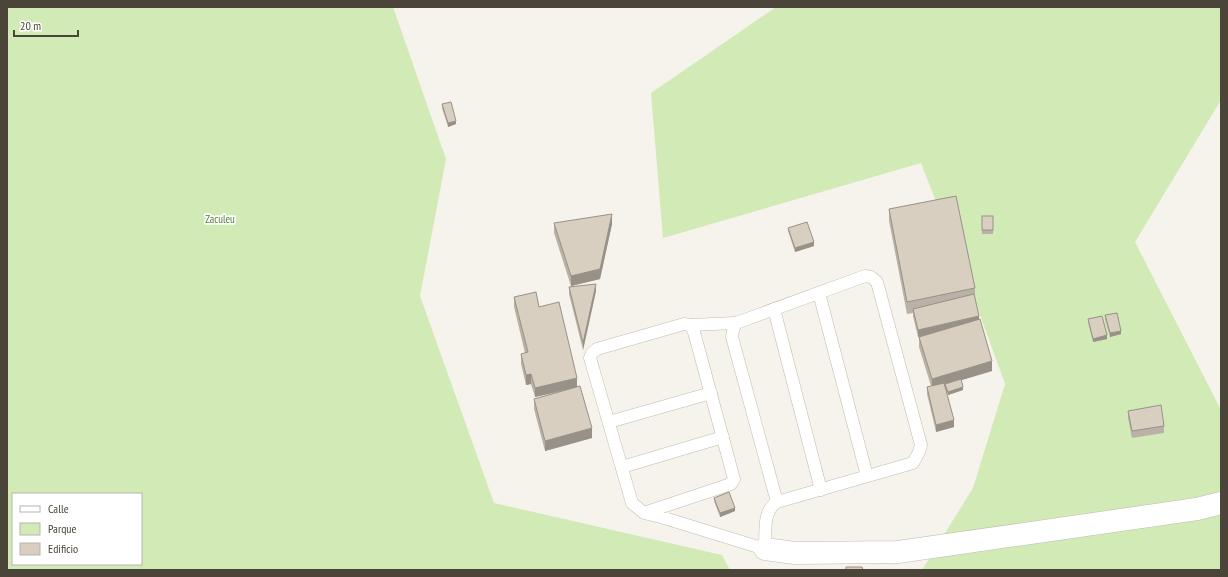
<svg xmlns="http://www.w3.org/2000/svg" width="1228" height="577" viewBox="0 0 1228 577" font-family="'PT Sans Narrow',sans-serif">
  <rect width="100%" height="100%" fill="#f6f3ec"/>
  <g fill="#d2eab5" fill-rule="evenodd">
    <path d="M 7,7 L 393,7 L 446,159 L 420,296 L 494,503 L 722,555 L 730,570 L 7,570 ZM 13,494 L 141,494 L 141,564 L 13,564 Z"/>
    <polygon points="776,7 1221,7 1221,100 1135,242 1221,410 1221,570 922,570 973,488 1005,384 975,301 921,163 663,238 651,93"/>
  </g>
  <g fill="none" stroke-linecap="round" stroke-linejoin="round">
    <defs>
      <g id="lane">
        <polyline points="819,293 867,476"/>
        <polyline points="774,309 821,490"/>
        <polyline points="690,325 736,323"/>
        <polyline points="609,422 711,393"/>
        <polyline points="622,467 723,437"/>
        <path d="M 644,513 L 731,484 L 734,479 L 694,332 L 690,325 L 684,324 L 597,349 L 592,353 L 590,358 L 632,503 L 644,513 L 661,517 L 765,549 C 766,534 762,511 777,502 L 913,463 L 919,452 L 921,445 L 877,282 L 871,277 L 865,276 L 736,323 L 733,330 L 732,337 L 777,502"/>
      </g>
      <polyline id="street" points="765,549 795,553 898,552 1197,509 1221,503"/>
    </defs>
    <use href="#lane" stroke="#c2bbae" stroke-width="13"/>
    <use href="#street" stroke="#c2bbae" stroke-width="23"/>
    <use href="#lane" stroke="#fff" stroke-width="12"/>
    <use href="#street" stroke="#fff" stroke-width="22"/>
  </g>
  <g fill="#bab2a6">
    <polygon points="442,104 456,124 448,127 442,108"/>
    <polygon points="889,209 975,288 975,297 979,320 992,371 961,380 963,390 948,395 945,388 945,385 944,385 954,427 936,432 927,394 927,387 931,386 919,347 919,337 932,334 918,337 913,316 913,313 907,314 889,221"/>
    <rect x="982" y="216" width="11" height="18"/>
    <polygon points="554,223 612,224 600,279 571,286 554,233"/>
    <polygon points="788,228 814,246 795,252 788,231"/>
    <polygon points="569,287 596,291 583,350 569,294"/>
    <polygon points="514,297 539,307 577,387 592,438 545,451 534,409 534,399 573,389 535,397 531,384 526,385 521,364 521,354 525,353 514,307"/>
    <polygon points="1105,315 1121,334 1110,337 1105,319"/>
    <polygon points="1088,319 1107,339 1093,342 1088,322"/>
    <polygon points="1128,411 1164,426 1164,433 1132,438 1128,418"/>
    <polygon points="714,498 735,511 720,517 714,501"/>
  </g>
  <g fill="#979187">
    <polygon points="456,121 456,124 448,127 448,123"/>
    <polygon points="612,214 612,224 600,279 571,286 571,276"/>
    <polygon points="814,242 814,246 795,252 795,248"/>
    <polygon points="596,284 596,291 583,350 583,343"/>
    <polygon points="979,316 979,322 918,337 918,330"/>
    <polygon points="1121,331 1121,334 1110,337 1110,333"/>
    <polygon points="1107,335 1107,339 1093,342 1093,339"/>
    <polygon points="992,361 992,371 932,389 932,379"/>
    <polygon points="531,374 531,384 526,385 526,375"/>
    <polygon points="577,378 577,387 535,397 535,388"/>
    <polygon points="963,387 963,390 948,395 948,392"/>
    <polygon points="954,420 954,427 936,432 936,425"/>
    <polygon points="592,428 592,438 545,451 545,441"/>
    <polygon points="735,508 735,511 720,517 720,513"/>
  </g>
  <g fill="#d8cfc1" stroke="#979187">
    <polygon points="451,102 456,121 448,123 442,104"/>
    <polygon points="956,196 975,288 907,302 889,209"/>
    <polygon points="612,214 600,269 571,276 554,223"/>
    <rect x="982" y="216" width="11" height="14"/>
    <polygon points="807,222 814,242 795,248 788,228"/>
    <polygon points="596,284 583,343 569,287"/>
    <polygon points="536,292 539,307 559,302 577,378 535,388 531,374 526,375 521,354 528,352 514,297"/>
    <polygon points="974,294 979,316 918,330 913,309"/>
    <polygon points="1117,313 1121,331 1110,333 1105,315"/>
    <polygon points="1102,316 1107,335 1093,339 1088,319"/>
    <polygon points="980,319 992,361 932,379 919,337"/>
    <polygon points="961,379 963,387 948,392 945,384"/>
    <polygon points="944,383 954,420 936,425 927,387"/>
    <polygon points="580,386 592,428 545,441 534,399"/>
    <polygon points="1161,405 1164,426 1132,431 1128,411"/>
    <polygon points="729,492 735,508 720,513 714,498"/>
    <polygon points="846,567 862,567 863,570 846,570"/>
  </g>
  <g text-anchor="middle" stroke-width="3.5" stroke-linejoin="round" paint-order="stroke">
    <g font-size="11" fill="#4a7f2a" stroke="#fff">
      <text x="220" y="223">Zaculeu</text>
    </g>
  </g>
  <rect width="1228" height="577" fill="none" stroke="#4b4439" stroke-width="16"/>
  <rect x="12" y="493" width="130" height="72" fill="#ffffff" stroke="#b7b4b0"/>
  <rect x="20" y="506" width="20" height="6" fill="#ffffff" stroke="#b7b4b0"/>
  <text x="48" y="513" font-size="12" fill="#4b4439">Calle</text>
  <rect x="20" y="523" width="20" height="12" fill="#d2eab5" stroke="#b7b4b0"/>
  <text x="48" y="533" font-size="12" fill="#4b4439">Parque</text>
  <rect x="20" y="543" width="20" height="12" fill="#d8cfc1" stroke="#b7b4b0"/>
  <text x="48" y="553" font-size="12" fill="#4b4439">Edificio</text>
  <path d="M14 30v6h64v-6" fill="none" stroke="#4b4439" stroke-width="2"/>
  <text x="20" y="30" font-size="12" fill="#4b4439" stroke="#ffffff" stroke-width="3" paint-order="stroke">20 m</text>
</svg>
